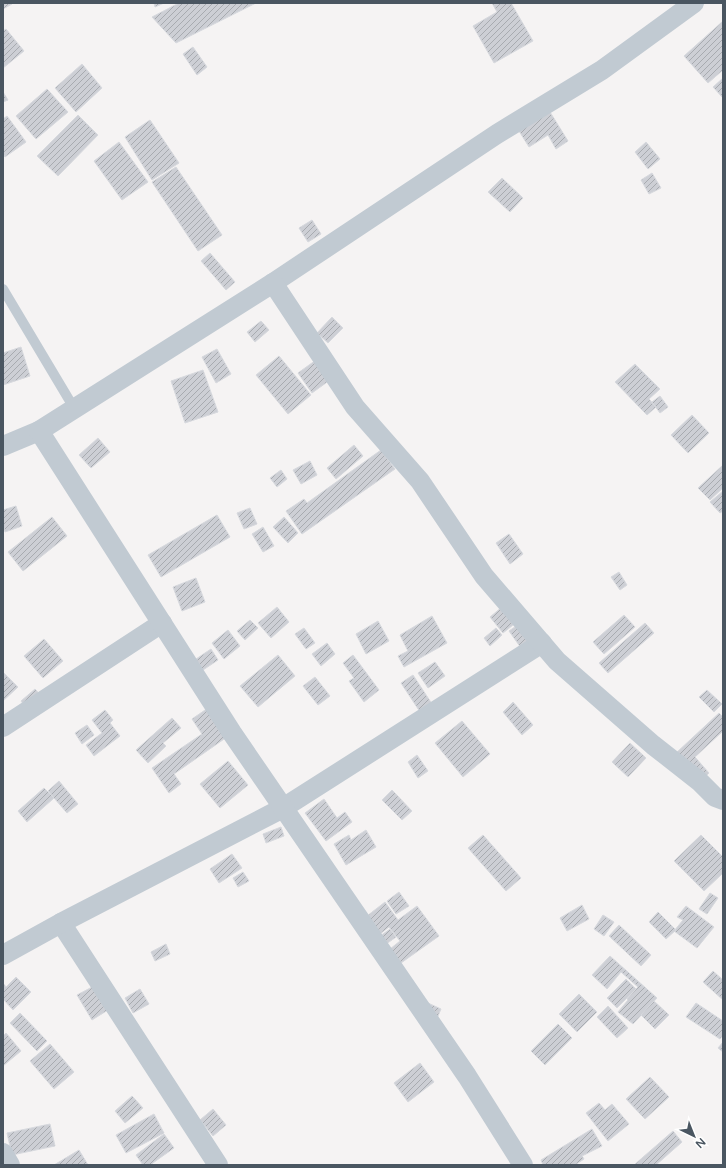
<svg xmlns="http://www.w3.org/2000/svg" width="726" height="1168" viewBox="0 0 726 1168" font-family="'Varela Round',sans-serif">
  <defs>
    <pattern id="building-hatch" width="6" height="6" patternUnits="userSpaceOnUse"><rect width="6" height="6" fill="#cdcfd5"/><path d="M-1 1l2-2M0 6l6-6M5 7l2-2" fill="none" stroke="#a8abb0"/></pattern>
  </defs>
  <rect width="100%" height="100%" fill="#f5f3f3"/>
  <g fill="url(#building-hatch)" stroke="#d7d9de">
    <polygon points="3,3 11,3 12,4 3,9"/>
    <polygon points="154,3 164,3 155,7"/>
    <polygon points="179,3 256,3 176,43 152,17"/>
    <polygon points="492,3 511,3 533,41 494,63 473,26 497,12"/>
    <polygon points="723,21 723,70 708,83 684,56"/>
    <polygon points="6,29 24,51 3,68 3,31"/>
    <polygon points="193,47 207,67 197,75 183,54"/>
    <polygon points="82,64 102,88 76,112 55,88"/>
    <polygon points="723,78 723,98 713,87"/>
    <polygon points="47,89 68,112 36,139 16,116"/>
    <polygon points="3,92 8,100 3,102"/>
    <polygon points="550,112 568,141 556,149 548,135 529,147 519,131"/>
    <polygon points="78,115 98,135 58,176 37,156"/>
    <polygon points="7,116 26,142 5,157 3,154 3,119"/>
    <polygon points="150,120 179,163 152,180 125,137"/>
    <polygon points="119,142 148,182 122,200 94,161"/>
    <polygon points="646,142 660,159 648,169 635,152"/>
    <polygon points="176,167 222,235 198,251 152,182"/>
    <polygon points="652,173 661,188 649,194 641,180"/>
    <polygon points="502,178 523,198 510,212 488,192"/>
    <polygon points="312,220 321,234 308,242 299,228"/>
    <polygon points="210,253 235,282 226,290 201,261"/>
    <polygon points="332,317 343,328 328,343 317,333"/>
    <polygon points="261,321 269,330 255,342 247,332"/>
    <polygon points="21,347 30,376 3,385 3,353"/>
    <polygon points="217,349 231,374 216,383 202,357"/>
    <polygon points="279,356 311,395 288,414 256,375"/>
    <polygon points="316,360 330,380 312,393 298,373"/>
    <polygon points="635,364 660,389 649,399 656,407 647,415 615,382"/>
    <polygon points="203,370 218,412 185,423 171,381"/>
    <polygon points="660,396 668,407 660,413 652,402"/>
    <polygon points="692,415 709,433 688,453 671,435"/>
    <polygon points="98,438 110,452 91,468 79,455"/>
    <polygon points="354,445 363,456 336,479 327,468"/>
    <polygon points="381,450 395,469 302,534 286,511 304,499 307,503"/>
    <polygon points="310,461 317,475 301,484 293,470"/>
    <polygon points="723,465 723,488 710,500 698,488"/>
    <polygon points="281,470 287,479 277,487 270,478"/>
    <polygon points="723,491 723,511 720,513 710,502"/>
    <polygon points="16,506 22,526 5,532 3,526 3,510"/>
    <polygon points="250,508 257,524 244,529 237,513"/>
    <polygon points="217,515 230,537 161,577 148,555"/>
    <polygon points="52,517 67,536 23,571 8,552"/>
    <polygon points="284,517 298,533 288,543 273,527"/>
    <polygon points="263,527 274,546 263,552 252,534"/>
    <polygon points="509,534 523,554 510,564 496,543"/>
    <polygon points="619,572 627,585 620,590 611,577"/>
    <polygon points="196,578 205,602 182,611 173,587"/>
    <polygon points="508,602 522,618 503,633 490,617"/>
    <polygon points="277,607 289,622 271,638 258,623"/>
    <polygon points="624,615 635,627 604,654 593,642"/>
    <polygon points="432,616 447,643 404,667 398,656 408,651 400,635"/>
    <polygon points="250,620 258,628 245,640 237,631"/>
    <polygon points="378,621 389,641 366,654 356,634"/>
    <polygon points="522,622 539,647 526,655 509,631"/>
    <polygon points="645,623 654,633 608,673 599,663"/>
    <polygon points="304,628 315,643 306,649 295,634"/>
    <polygon points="496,628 502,635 490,646 484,638"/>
    <polygon points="228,630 240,646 224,659 212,643"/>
    <polygon points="44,639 63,661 43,678 24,656"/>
    <polygon points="327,643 335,654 321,666 312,654"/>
    <polygon points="211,649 218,660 203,670 196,659"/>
    <polygon points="278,655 295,676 258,707 240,686"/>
    <polygon points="353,655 379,690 364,702 349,681 354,678 343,663"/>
    <polygon points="435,662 445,676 428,688 418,673"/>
    <polygon points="3,672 18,687 3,701"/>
    <polygon points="413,675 438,713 426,721 401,683"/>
    <polygon points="315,677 330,696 318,705 303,686"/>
    <polygon points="35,689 43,698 28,710 21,701"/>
    <polygon points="707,690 722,704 714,712 699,697"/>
    <polygon points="513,702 533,725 522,735 503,712"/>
    <polygon points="208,708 227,737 174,774 181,784 169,793 152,768 202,734 192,719"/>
    <polygon points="105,710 113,720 110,723 120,736 94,756 86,745 102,733 92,720"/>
    <polygon points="719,713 723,717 723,731 695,757 709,773 701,781 676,753"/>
    <polygon points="172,718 181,728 163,743 166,746 148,763 136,750"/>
    <polygon points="462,721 490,754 463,777 435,743"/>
    <polygon points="87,725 94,735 82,744 75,733"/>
    <polygon points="630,743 646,758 628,777 612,762"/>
    <polygon points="417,755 428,771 418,778 408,762"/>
    <polygon points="228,761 248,785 220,808 200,784"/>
    <polygon points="59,781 78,804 67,813 48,791"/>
    <polygon points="44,788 54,798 27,822 18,811"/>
    <polygon points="392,790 412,811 402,820 382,800"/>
    <polygon points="324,799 337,818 345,812 352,822 326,841 305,813"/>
    <polygon points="281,827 284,836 266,843 263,834"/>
    <polygon points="366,830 376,847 346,865 334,844 349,835 351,840"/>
    <polygon points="483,835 521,878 506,891 468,848"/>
    <polygon points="701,835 723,857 723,873 704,891 674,861"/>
    <polygon points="232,854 242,868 219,883 210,869"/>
    <polygon points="243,872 249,881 238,887 233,878"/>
    <polygon points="399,892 409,906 396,914 387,901"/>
    <polygon points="710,893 718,898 707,914 699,909"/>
    <polygon points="385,902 398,920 417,906 439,936 401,963 390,949 400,941 389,927 380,934 367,916"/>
    <polygon points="582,905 589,919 567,931 560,918"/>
    <polygon points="686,906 714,927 697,948 674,931 683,920 677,917"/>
    <polygon points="658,912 676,930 666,939 649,922"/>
    <polygon points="603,915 614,922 604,936 594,929"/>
    <polygon points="619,925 651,955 641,966 609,936"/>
    <polygon points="390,929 396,937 382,947 376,939"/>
    <polygon points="166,944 170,954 155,961 151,952"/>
    <polygon points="610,956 657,998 633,1024 618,1012 628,1000 627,999 638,987 621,972 607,989 592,975"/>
    <polygon points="713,971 723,980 723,1000 703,982"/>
    <polygon points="16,977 31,992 13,1010 3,999 3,983 6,987"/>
    <polygon points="626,979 636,989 617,1008 607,998"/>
    <polygon points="94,986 108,1010 92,1020 77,995"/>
    <polygon points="140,989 149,1004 133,1013 125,998"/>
    <polygon points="579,994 597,1012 577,1032 559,1014"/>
    <polygon points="654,1001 669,1015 655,1029 641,1015"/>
    <polygon points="428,1003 441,1009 435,1023"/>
    <polygon points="696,1003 723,1021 723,1035 720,1039 686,1017"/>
    <polygon points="608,1006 628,1028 617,1038 597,1017"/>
    <polygon points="20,1013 47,1041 37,1051 10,1023"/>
    <polygon points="558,1024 572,1038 545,1065 531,1051"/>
    <polygon points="6,1033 21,1051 3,1066 3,1036"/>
    <polygon points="723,1042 723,1052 718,1048"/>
    <polygon points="50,1044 74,1072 54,1089 30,1061"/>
    <polygon points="420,1063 434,1082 408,1102 394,1083"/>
    <polygon points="650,1077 669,1097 645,1119 626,1099"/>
    <polygon points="132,1096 143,1108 125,1123 115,1111"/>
    <polygon points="599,1103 605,1110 612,1104 629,1124 608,1141 586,1113"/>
    <polygon points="213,1109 226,1125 213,1136 200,1120"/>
    <polygon points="154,1114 164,1133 126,1153 116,1135"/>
    <polygon points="50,1124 55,1146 12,1155 7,1133"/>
    <polygon points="592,1129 602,1146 582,1156 584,1159 575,1165 543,1165 541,1160"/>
    <polygon points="673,1131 682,1142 656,1165 634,1165"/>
    <polygon points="164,1134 174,1148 150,1165 143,1165 136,1155"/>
    <polygon points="79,1150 88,1165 54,1165"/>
  </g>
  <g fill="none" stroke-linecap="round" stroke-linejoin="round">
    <polyline stroke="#c1cad2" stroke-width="10" points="3,289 74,408"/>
    <g stroke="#c1cad2" stroke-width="20">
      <polyline points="273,283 497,134 602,70 694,3"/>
      <polyline points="3,446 39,431"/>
      <polyline points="3,727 162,623"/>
      <polyline points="61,923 218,1165"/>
      <polyline points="3,955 61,923 283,808 542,643"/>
      <polyline points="3,1153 10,1165"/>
      <polyline points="523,1165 467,1076 232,733 39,431 273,283 355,407 420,481 484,576 557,661 653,745 699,781 715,797 723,800"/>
    </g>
  </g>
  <rect width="726" height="1168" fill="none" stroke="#4a5661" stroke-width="8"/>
  <g transform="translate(694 1136) rotate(137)" stroke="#ffffff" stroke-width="3" paint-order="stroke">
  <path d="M0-3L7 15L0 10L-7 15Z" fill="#4a5661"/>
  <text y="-6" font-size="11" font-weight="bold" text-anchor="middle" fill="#4a5661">N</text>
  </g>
</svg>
